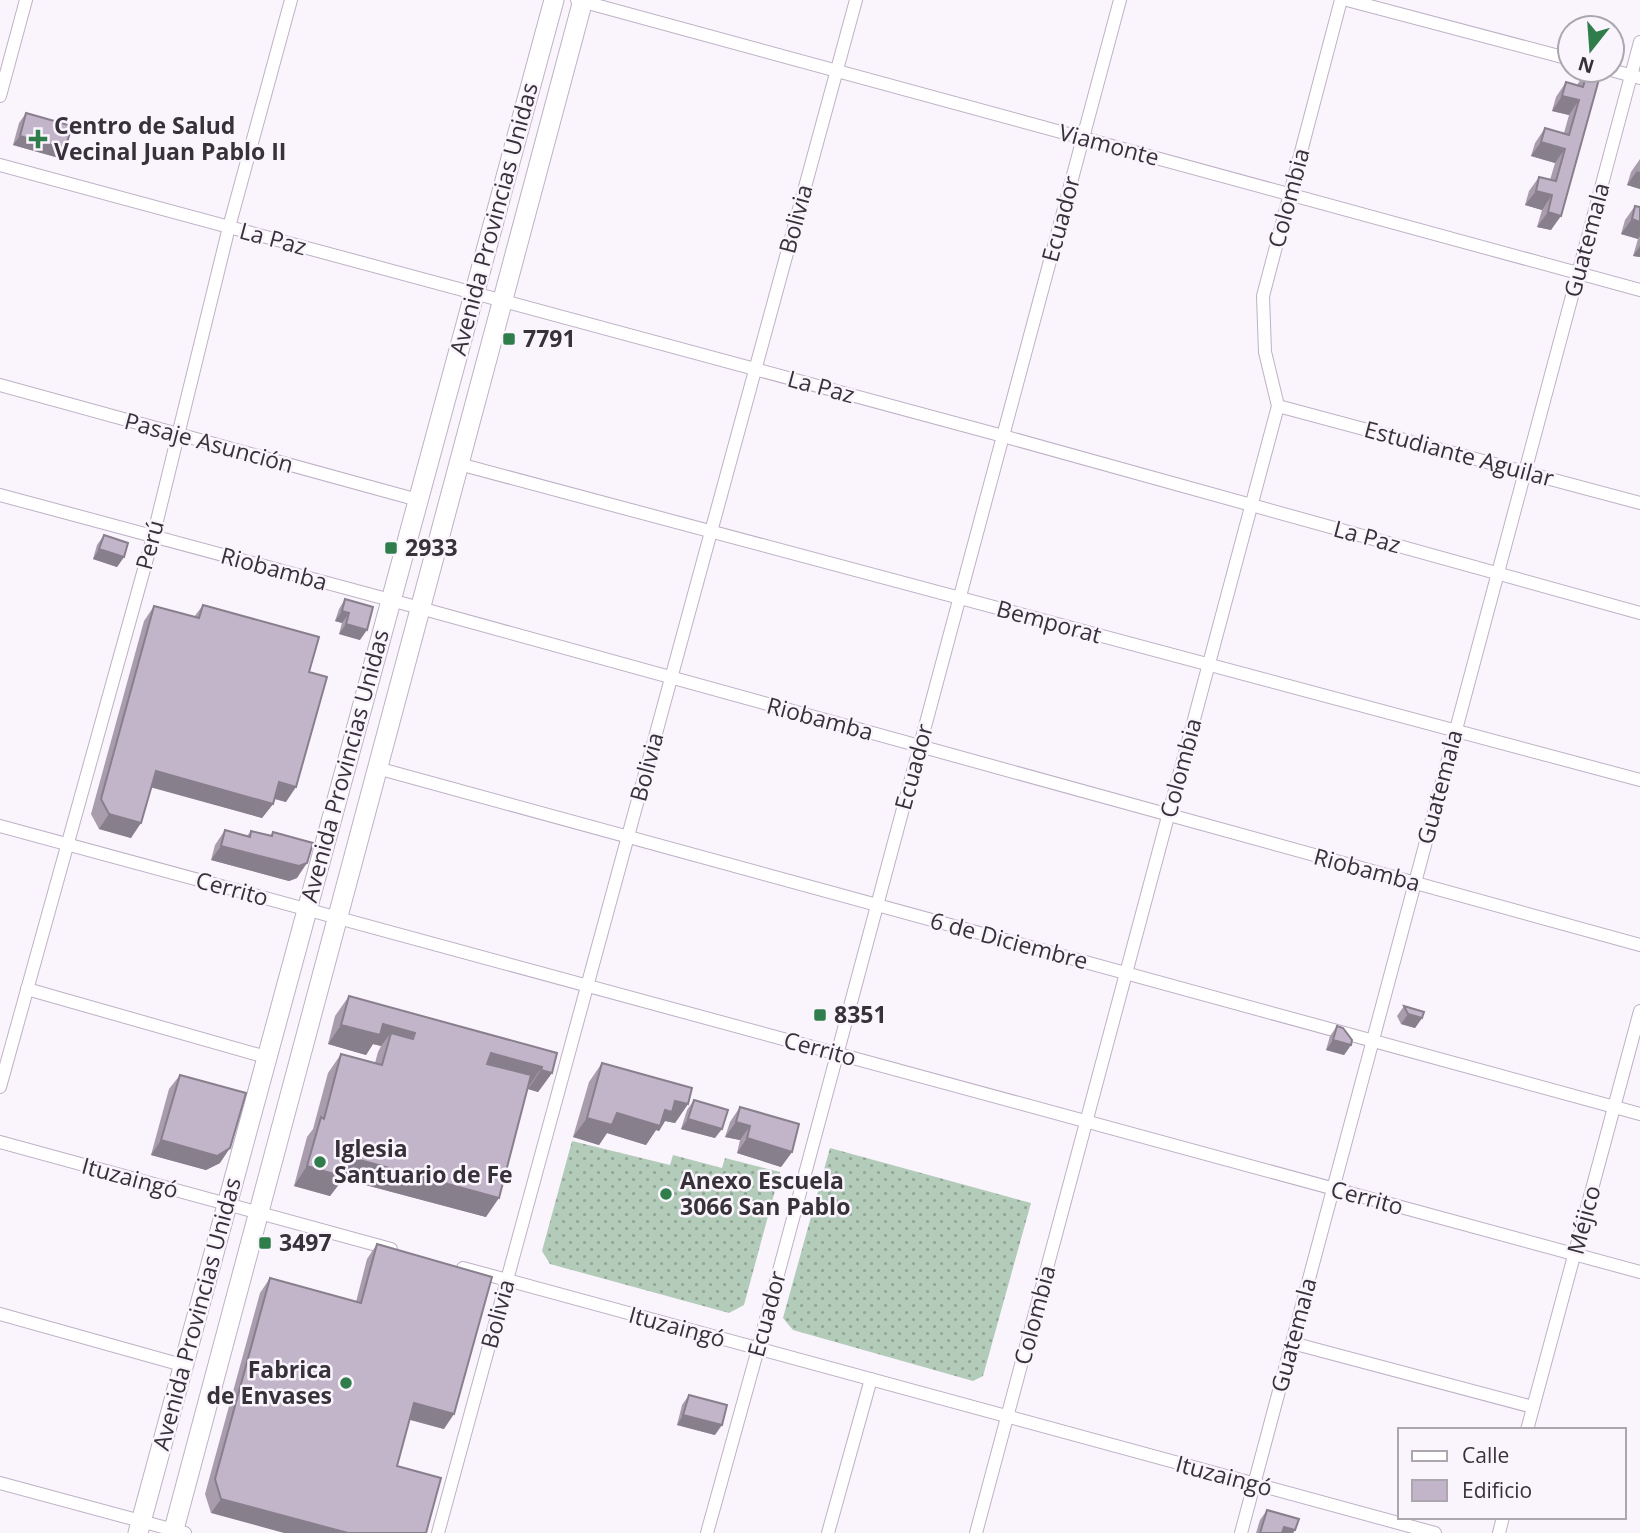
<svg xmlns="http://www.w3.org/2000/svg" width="1640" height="1533" viewBox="0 0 1640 1533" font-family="'Open Sans',sans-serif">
  <defs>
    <pattern id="grass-dots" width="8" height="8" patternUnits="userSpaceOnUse" patternTransform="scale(1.75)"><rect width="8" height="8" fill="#b3cbb9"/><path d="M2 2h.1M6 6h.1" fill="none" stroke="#92a597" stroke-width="1.8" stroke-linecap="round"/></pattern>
  </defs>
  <rect width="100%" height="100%" fill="#faf4fd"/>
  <g fill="url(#grass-dots)">
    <polygon points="572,1141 670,1165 673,1155 722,1168 725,1158 780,1172 744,1305 729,1313 550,1264 542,1251"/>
    <polygon points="830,1148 1031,1203 983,1376 973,1381 793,1330 783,1318"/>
  </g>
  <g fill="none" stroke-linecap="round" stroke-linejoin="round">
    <defs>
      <g id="street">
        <polyline points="577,0 1640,290"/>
        <polyline points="1347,0 1570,59"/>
        <polyline points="1611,70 1640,78"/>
        <polyline points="0,96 26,0"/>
        <polyline points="0,165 1003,436 1640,613"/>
        <polyline points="0,385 418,500"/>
        <polyline points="1278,406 1640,503"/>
        <polyline points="459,464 1640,780"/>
        <polyline points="0,495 420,608 1640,945"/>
        <polyline points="377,768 1640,1114"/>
        <polyline points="0,826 1640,1272"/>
        <polyline points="27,989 266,1057"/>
        <polyline points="0,1087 153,537 229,227 291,0"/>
        <polyline points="0,1142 391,1249"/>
        <polyline points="463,1268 1435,1533"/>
        <polyline points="0,1314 182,1365"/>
        <polyline points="1292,1343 1533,1407"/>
        <polyline points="1527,1430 1640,1011"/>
        <polyline points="0,1483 185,1533"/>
        <polyline points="438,1533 856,0"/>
        <polyline points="707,1533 758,1349 1120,0"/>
        <polyline points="828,1533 871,1379"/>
        <polyline points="976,1533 1278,406 1265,352 1263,296 1341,0"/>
        <polyline points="1241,1533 1640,42"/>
        <polyline points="1499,1533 1503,1517"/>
      </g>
      <g id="secondary">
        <polyline points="138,1533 554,0"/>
        <polyline points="173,1533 583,0"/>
      </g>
    </defs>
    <use href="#street" stroke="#bfb1c5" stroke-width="14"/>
    <use href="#secondary" stroke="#bfb1c5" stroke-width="21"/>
    <use href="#street" stroke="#fff" stroke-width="12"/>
    <use href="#secondary" stroke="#fff" stroke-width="19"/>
  </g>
  <g fill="#a89cad">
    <polygon points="1587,70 1593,70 1551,230 1537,227 1542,210 1525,205 1529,191 1539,177 1550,180 1555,163 1531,156 1535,143 1545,128 1564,133 1569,115 1552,111 1556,97 1566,82 1577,85"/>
    <polygon points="26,113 65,149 59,158 13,145 19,123"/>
    <polygon points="1640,159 1640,189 1627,185 1631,172"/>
    <polygon points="1635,206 1640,207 1640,257 1633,256 1638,239 1621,234 1625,220"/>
    <polygon points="104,535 124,557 117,567 93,559 97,545"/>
    <polygon points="345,599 360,640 339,634 342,623 335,621 339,609"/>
    <polygon points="203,605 309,672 286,802 274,799 273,804 262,818 152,787 131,838 99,829 91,814 144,621 154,606 194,617"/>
    <polygon points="225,830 247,836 251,831 270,836 273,832 297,878 289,881 211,860 215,845"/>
    <polygon points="349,996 557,1053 552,1073 538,1092 528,1089 486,1217 343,1179 330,1196 294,1186 307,1137 313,1129 328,1073 341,1054 375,1063 378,1052 381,1046 373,1044 366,1055 328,1044 335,1016"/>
    <polygon points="1404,1006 1422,1018 1415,1028 1401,1024 1397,1016"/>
    <polygon points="1337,1026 1351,1045 1344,1055 1326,1050 1330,1036"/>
    <polygon points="602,1063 688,1104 675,1123 665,1121 659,1131 656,1130 646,1145 607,1133 599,1145 573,1137 589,1082"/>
    <polygon points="180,1075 220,1163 206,1170 151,1155 169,1089"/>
    <polygon points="694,1100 715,1138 681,1129 687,1110"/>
    <polygon points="740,1107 792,1152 781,1167 737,1153 740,1140 725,1137 730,1122"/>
    <polygon points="377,1244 444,1429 410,1420 211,1513 205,1494 260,1293 270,1278 356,1302 367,1259"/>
    <polygon points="689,1395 715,1435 677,1425 682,1405"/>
    <polygon points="1267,1510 1295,1530 1293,1533 1256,1533 1260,1520"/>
  </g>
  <g fill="#887f8d">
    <polygon points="1562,96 1579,100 1569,115 1552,111"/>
    <polygon points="20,136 65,149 59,158 13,145"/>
    <polygon points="1541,142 1565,149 1555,163 1531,156"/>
    <polygon points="1637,171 1640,172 1640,189 1627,185"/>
    <polygon points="1536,191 1552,195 1542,210 1525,205"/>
    <polygon points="1548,212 1561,216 1551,230 1537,227"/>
    <polygon points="1632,219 1640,222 1640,236 1638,239 1621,234"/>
    <polygon points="1640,246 1640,257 1633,256"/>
    <polygon points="99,549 124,557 117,567 93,559"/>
    <polygon points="342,611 349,613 342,623 335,621"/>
    <polygon points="346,624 367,630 360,640 339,634"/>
    <polygon points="156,771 273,804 262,818 146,786"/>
    <polygon points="279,782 296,787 286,802 269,797"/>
    <polygon points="109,814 141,823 131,838 99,829"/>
    <polygon points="221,846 307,863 297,878 289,881 211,860"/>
    <polygon points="1408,1014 1422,1018 1415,1028 1401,1024"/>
    <polygon points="383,1024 415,1033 402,1052 391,1033 381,1046 373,1044 366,1055 328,1044 341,1025"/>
    <polygon points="1333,1040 1351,1045 1344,1055 1326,1050"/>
    <polygon points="491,1053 542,1067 529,1086 477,1072"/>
    <polygon points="541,1070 552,1073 538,1092 528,1089"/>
    <polygon points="675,1101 688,1104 675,1123 665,1121 659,1131 656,1130 646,1145 607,1133 599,1145 573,1137 587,1118 617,1113 665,1110"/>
    <polygon points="688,1119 722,1129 715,1138 681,1129"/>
    <polygon points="736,1122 750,1126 740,1140 725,1137"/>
    <polygon points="747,1138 792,1152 781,1167 737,1153"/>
    <polygon points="161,1140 230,1148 220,1163 206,1170 151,1155"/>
    <polygon points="349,1157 499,1198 486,1217 343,1179 330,1196 294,1186 307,1166"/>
    <polygon points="414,1403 454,1414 444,1429 404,1418"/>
    <polygon points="683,1415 722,1425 715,1435 677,1425"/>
    <polygon points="221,1499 348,1533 284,1533 211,1513"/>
    <polygon points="1284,1527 1295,1530 1293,1533 1280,1533"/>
  </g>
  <g fill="#c3b5c9" stroke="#887f8d" stroke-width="2">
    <polygon points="1588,70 1593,70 1601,72 1561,216 1548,212 1552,195 1536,191 1539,177 1556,181 1565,149 1541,142 1545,128 1569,135 1579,100 1562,96 1566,82 1583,87"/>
    <polygon points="26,113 72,126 65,149 20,136"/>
    <polygon points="1635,206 1640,207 1640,222 1632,219"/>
    <polygon points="104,535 128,543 124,557 99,549"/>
    <polygon points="345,599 373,607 367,630 346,624 349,613 342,611"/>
    <polygon points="203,605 319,637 309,672 327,677 296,787 279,782 273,804 156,771 141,823 109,814 101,799 154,606 199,618"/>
    <polygon points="225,830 250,837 251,831 272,836 273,832 313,843 307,863 299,866 221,846"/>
    <polygon points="349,996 557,1053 552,1073 541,1070 542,1067 491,1053 487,1064 531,1075 499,1198 349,1157 344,1177 307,1166 321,1117 324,1119 341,1054 382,1065 391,1033 413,1039 415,1033 383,1024 380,1035 341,1025"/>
    <polygon points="1404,1006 1424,1012 1422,1018 1408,1014"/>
    <polygon points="1337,1026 1343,1028 1352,1040 1351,1045 1333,1040"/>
    <polygon points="602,1063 692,1088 688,1104 675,1101 672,1112 665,1110 660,1126 617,1113 612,1125 587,1118"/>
    <polygon points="180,1075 246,1093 230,1148 217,1156 161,1140"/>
    <polygon points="694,1100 728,1110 722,1129 688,1119"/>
    <polygon points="740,1107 799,1124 792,1152 747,1138 750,1126 736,1122"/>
    <polygon points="377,1244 492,1277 454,1414 414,1403 397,1466 441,1478 426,1533 348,1533 221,1499 215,1479 270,1278 361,1303"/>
    <polygon points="689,1395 727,1405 722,1425 683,1415"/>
    <polygon points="1267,1510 1299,1519 1295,1530 1284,1527 1282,1533 1260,1533"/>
  </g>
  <g fill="#307d4c" stroke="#faf4fd" stroke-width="2.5">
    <path d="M34.5 128.5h7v7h7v7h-7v7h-7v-7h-7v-7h7z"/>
    <rect x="502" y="332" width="14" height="14" rx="3.5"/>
    <rect x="384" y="541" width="14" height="14" rx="3.5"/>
    <rect x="813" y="1008" width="14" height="14" rx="3.5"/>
    <circle cx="320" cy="1162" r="7"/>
    <circle cx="666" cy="1194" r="7"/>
    <rect x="258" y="1236" width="14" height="14" rx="3.5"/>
    <circle cx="346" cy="1383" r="7"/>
  </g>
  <g text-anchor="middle" stroke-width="5" stroke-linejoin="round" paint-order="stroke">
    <g font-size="23" font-weight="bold" fill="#373139" stroke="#faf4fd" text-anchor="start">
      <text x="54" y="134">Centro de Salud<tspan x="54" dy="26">Vecinal Juan Pablo II</tspan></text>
      <text x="523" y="347">7791</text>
      <text x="405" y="556">2933</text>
      <text x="834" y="1023">8351</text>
      <text x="334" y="1157">Iglesia<tspan x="334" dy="26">Santuario de Fe</tspan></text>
      <text x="680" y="1189">Anexo Escuela<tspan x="680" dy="26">3066 San Pablo</tspan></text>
      <text x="279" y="1251">3497</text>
      <text x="332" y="1378" text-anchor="end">Fabrica<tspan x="332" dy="26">de Envases</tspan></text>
    </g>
    <g font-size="23" fill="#373139" stroke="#faf4fd">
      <text transform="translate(1109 145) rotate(15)" y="8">Viamonte</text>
      <text transform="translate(1289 198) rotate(-75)" y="8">Colombia</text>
      <text transform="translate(494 219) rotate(-75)" y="8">Avenida Provincias Unidas</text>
      <text transform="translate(796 219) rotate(-75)" y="8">Bolivia</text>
      <text transform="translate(1061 219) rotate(-75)" y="8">Ecuador</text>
      <text transform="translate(273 239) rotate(15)" y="8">La Paz</text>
      <text transform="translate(1587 240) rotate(-75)" y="8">Guatemala</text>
      <text transform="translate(821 387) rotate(15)" y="8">La Paz</text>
      <text transform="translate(209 443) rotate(15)" y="8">Pasaje Asunción</text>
      <text transform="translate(1459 454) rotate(15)" y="8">Estudiante Aguilar</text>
      <text transform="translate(1367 537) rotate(15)" y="8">La Paz</text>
      <text transform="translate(150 545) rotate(-75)" y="8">Perú</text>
      <text transform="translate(274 569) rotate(15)" y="8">Riobamba</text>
      <text transform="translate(1049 622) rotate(15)" y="8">Bemporat</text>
      <text transform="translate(820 719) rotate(15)" y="8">Riobamba</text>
      <text transform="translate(345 766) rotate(-75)" y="8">Avenida Provincias Unidas</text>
      <text transform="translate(647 767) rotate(-75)" y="8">Bolivia</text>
      <text transform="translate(914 767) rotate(-75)" y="8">Ecuador</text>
      <text transform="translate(1181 768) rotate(-75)" y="8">Colombia</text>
      <text transform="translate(1440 787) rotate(-75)" y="8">Guatemala</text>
      <text transform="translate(1367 870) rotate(15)" y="8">Riobamba</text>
      <text transform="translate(232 889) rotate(15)" y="8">Cerrito</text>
      <text transform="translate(1009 941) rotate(15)" y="8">6 de Diciembre</text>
      <text transform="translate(820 1049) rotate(15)" y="8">Cerrito</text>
      <text transform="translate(130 1178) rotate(15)" y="8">Ituzaingó</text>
      <text transform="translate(1367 1198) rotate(15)" y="8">Cerrito</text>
      <text transform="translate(1584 1220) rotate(-75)" y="8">Méjico</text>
      <text transform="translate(197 1314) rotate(-75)" y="8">Avenida Provincias Unidas</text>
      <text transform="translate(498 1314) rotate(-75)" y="8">Bolivia</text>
      <text transform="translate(767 1314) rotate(-75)" y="8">Ecuador</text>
      <text transform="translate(1035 1315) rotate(-75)" y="8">Colombia</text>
      <text transform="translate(677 1327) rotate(15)" y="8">Ituzaingó</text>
      <text transform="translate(1294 1335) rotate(-75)" y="8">Guatemala</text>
      <text transform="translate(1224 1476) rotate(15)" y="8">Ituzaingó</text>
    </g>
  </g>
  <rect x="1398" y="1428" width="228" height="91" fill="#faf4fd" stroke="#aca6af" stroke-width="2"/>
  <rect x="1412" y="1451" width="35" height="10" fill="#ffffff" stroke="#aca6af" stroke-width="2"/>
  <text x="1462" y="1463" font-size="21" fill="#373139">Calle</text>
  <rect x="1412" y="1480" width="35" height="21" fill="#c3b5c9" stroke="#aca6af" stroke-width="2"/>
  <text x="1462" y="1498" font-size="21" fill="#373139">Edificio</text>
  <g transform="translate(1591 49) rotate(197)"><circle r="33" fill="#faf4fd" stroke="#aca6af" stroke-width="2"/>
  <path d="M0-5L12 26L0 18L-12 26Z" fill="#307d4c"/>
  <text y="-10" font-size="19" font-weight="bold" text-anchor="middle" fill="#373139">N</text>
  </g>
</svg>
